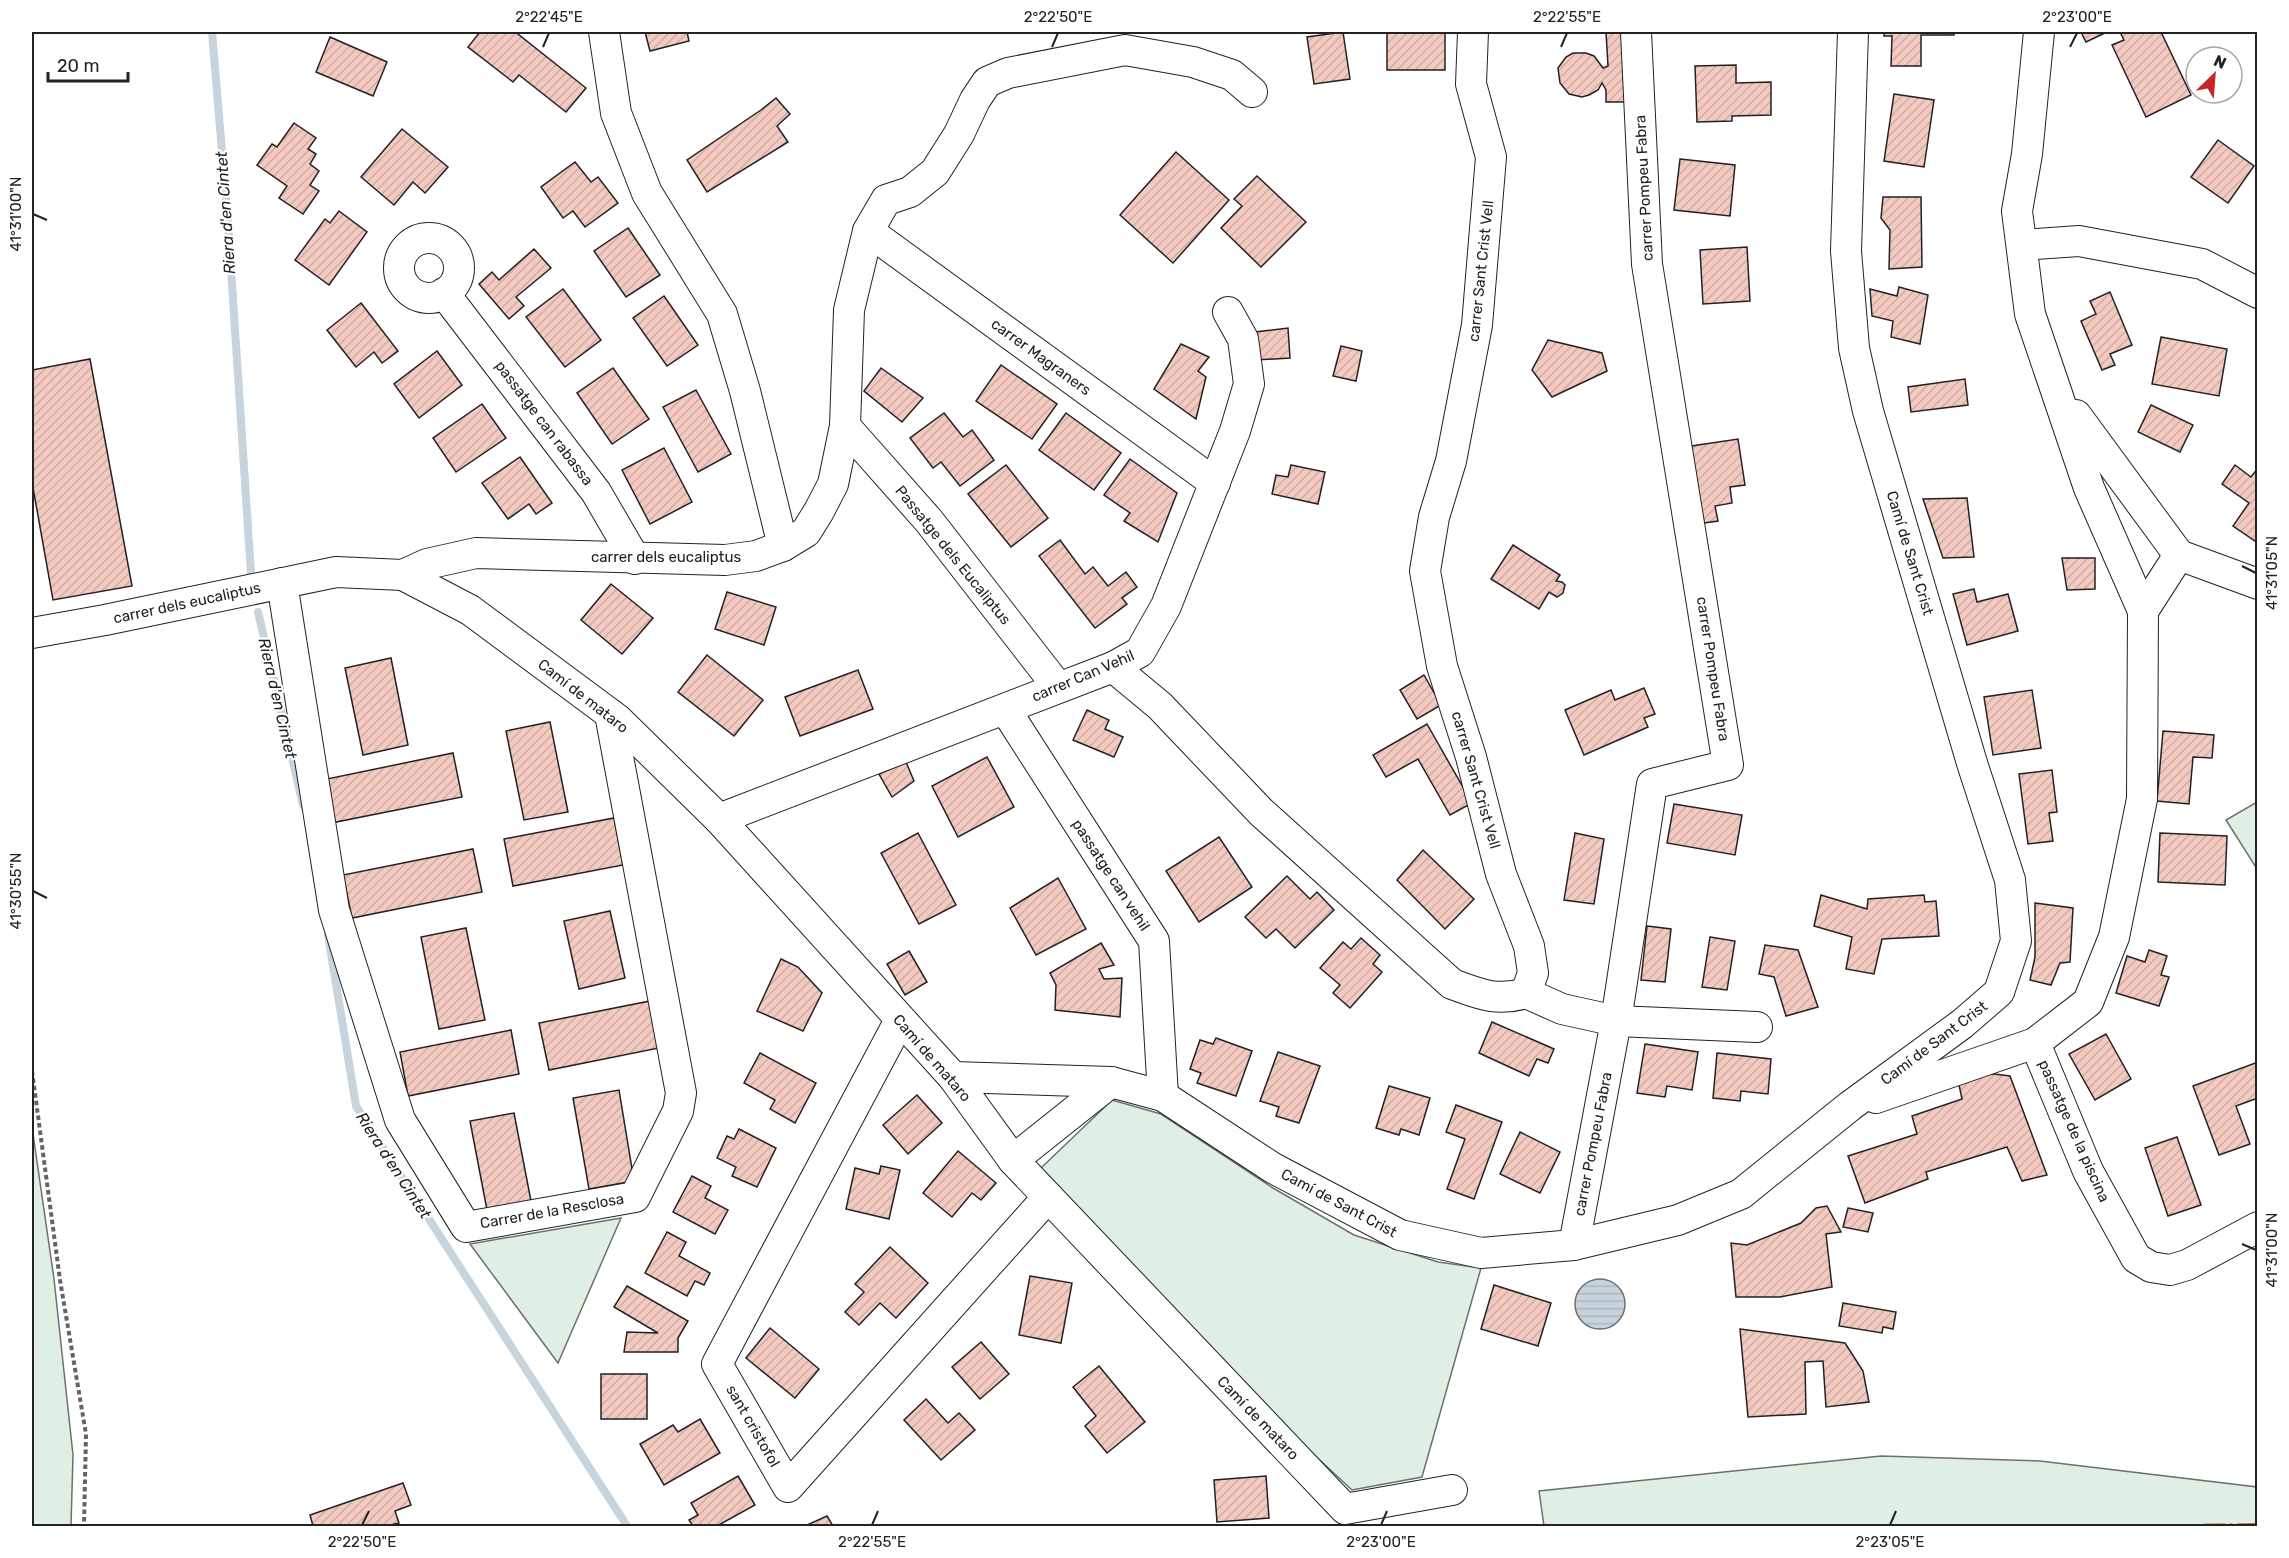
<svg xmlns="http://www.w3.org/2000/svg" width="2289" height="1558" viewBox="0 0 2289 1558" font-family="Rubik,sans-serif">
  <defs>
    <pattern id="water-rules" width="6" height="5" patternUnits="userSpaceOnUse" patternTransform="scale(1.5)"><rect width="6" height="5" fill="#c7d3dd"/><path d="M0 2.5h6" fill="none" stroke="#abb5bd"/></pattern>
    <pattern id="building-hatch" width="6" height="6" patternUnits="userSpaceOnUse" patternTransform="scale(1.5)"><rect width="6" height="6" fill="#f3c9c0"/><path d="M-1 1l2-2M0 6l6-6M5 7l2-2" fill="none" stroke="#d0aca5"/></pattern>
  </defs>
  <rect width="100%" height="100%" fill="#fff"/>
  <g fill="#e0efe3" stroke="#6f6f6f" stroke-width="1.5">
    <polygon points="2257,802 2257,869 2226,820"/>
    <polygon points="1112,1100 1161,1114 1273,1188 1354,1235 1438,1262 1481,1268 1422,1477 1352,1490 1238,1384 1041,1168"/>
    <polygon points="32,1127 54,1279 73,1455 71,1526 32,1526"/>
    <polygon points="621,1218 558,1363 470,1244"/>
    <polygon points="1881,1456 2040,1461 2257,1487 2257,1526 1544,1526 1539,1491"/>
  </g>
  <circle fill="url(#water-rules)" stroke="#6f6f6f" stroke-width="1.5" cx="1600" cy="1304" r="25"/>
  <g fill="none" stroke-linecap="round" stroke-linejoin="round">
    <g stroke="#c7d3dd" stroke-width="8">
      <polyline points="212,32 228,223 251,574"/>
      <polyline points="258,612 303,805"/>
      <polyline points="328,935 356,1106 627,1526"/>
    </g>
  </g>
  <g fill="url(#building-hatch)" stroke="#222" stroke-width="1.5">
    <polygon points="480,32 521,32 518,34 586,88 566,112 519,75 513,82 468,47"/>
    <polygon points="645,32 687,32 689,41 650,51"/>
    <polygon points="1343,32 1350,79 1314,84 1307,37"/>
    <rect x="1387" y="32" width="58" height="38"/>
    <polygon points="1606,32 1624,32 1629,102 1606,102 1606,90 1602,83 1598,90 1589,95 1582,97 1569,94 1560,83 1558,68 1566,57 1573,53 1586,53 1594,56 1603,68 1608,66"/>
    <polygon points="1884,32 1954,32 1954,35 1921,35 1921,66 1891,66 1892,36 1884,36"/>
    <polygon points="2081,32 2107,32 2086,42"/>
    <polygon points="2120,32 2161,32 2191,95 2146,117 2112,45 2124,40"/>
    <polygon points="330,37 387,62 373,96 316,72"/>
    <polygon points="1736,65 1736,83 1771,82 1771,115 1732,116 1732,121 1697,122 1695,66"/>
    <polygon points="1894,94 1934,100 1924,167 1884,161"/>
    <polygon points="776,98 790,114 777,126 788,142 707,192 687,160 761,110"/>
    <polygon points="294,123 316,138 308,149 316,154 310,164 319,171 310,185 319,191 303,214 279,198 287,186 257,165 272,144 277,147"/>
    <polygon points="402,129 448,167 425,193 413,182 394,205 361,177"/>
    <polygon points="2218,140 2254,166 2228,203 2191,177"/>
    <polygon points="1176,152 1229,200 1173,263 1120,215"/>
    <polygon points="1680,159 1735,165 1730,216 1674,210"/>
    <polygon points="575,162 591,182 598,177 618,203 585,227 573,211 563,218 541,187"/>
    <polygon points="1257,176 1306,222 1261,267 1221,228 1242,206 1234,199"/>
    <polygon points="1883,197 1921,197 1922,267 1889,269 1890,230 1881,218"/>
    <polygon points="339,211 367,232 329,285 295,260 325,219 330,223"/>
    <polygon points="628,228 660,275 626,297 594,251"/>
    <polygon points="1747,247 1750,301 1703,304 1700,250"/>
    <polygon points="534,249 551,268 516,297 524,306 509,319 479,284 492,272 499,280"/>
    <polygon points="1899,287 1928,295 1920,344 1891,337 1893,321 1872,316 1870,289 1897,296"/>
    <polygon points="563,289 601,340 565,367 526,317"/>
    <polygon points="2110,292 2132,345 2110,354 2115,365 2102,370 2081,321 2096,314 2090,301"/>
    <polygon points="664,296 698,345 667,366 633,318"/>
    <polygon points="361,303 398,351 382,363 374,352 356,367 327,330"/>
    <polygon points="1288,328 1290,358 1256,360 1255,332"/>
    <polygon points="2161,337 2227,349 2219,396 2152,384"/>
    <polygon points="1548,340 1602,353 1607,371 1552,397 1532,370"/>
    <polygon points="1181,344 1209,357 1198,371 1206,377 1196,419 1154,389"/>
    <polygon points="1341,346 1362,351 1356,381 1333,376"/>
    <polygon points="437,351 462,385 419,418 394,384"/>
    <polygon points="90,359 132,586 53,600 32,482 32,370"/>
    <polygon points="1001,365 1057,404 1032,439 976,401"/>
    <polygon points="613,368 649,419 612,444 577,393"/>
    <polygon points="881,368 923,398 902,422 864,391"/>
    <polygon points="1965,379 1968,405 1911,412 1908,387"/>
    <polygon points="696,390 731,454 698,472 663,407"/>
    <polygon points="482,404 506,438 456,472 433,438"/>
    <polygon points="2151,405 2193,425 2180,452 2138,432"/>
    <polygon points="944,413 963,437 972,430 994,460 960,486 941,462 933,468 910,438"/>
    <polygon points="1066,413 1121,453 1094,490 1039,450"/>
    <polygon points="1738,439 1745,485 1730,487 1732,503 1715,506 1718,521 1697,524 1685,447"/>
    <polygon points="664,448 692,502 650,524 622,470"/>
    <polygon points="520,457 552,503 536,514 529,504 508,519 482,483"/>
    <polygon points="1130,459 1177,493 1158,542 1124,521 1130,513 1104,495"/>
    <polygon points="1006,465 1048,518 1011,547 968,494"/>
    <polygon points="1291,465 1325,472 1318,504 1272,494 1276,475 1288,477"/>
    <polygon points="2235,465 2251,477 2258,468 2258,543 2233,526 2249,503 2222,484"/>
    <polygon points="1967,498 1974,557 1943,558 1923,499"/>
    <polygon points="1060,540 1085,574 1093,567 1108,586 1126,572 1137,587 1122,598 1127,604 1095,628 1039,556"/>
    <polygon points="1513,545 1560,575 1556,581 1562,582 1565,585 1563,593 1557,597 1549,592 1539,609 1491,579"/>
    <polygon points="2062,558 2095,558 2095,589 2067,590"/>
    <polygon points="611,584 653,618 622,654 581,620"/>
    <polygon points="1974,589 1977,602 2008,594 2018,631 1967,645 1953,594"/>
    <polygon points="727,592 776,607 764,645 715,629"/>
    <polygon points="707,655 763,700 734,736 678,692"/>
    <polygon points="391,658 408,745 363,755 345,668"/>
    <polygon points="858,670 873,709 800,736 785,697"/>
    <polygon points="1424,675 1441,705 1417,719 1400,690"/>
    <polygon points="1644,688 1655,714 1644,718 1648,727 1584,755 1565,710 1611,690 1615,700"/>
    <polygon points="2032,690 2041,748 1993,755 1984,697"/>
    <polygon points="1087,710 1109,720 1105,729 1123,737 1114,757 1073,740"/>
    <polygon points="550,722 568,812 524,820 506,731"/>
    <polygon points="1427,724 1472,803 1450,815 1418,759 1386,777 1373,755"/>
    <polygon points="2163,731 2214,735 2212,758 2193,757 2189,804 2157,801"/>
    <polygon points="453,753 462,797 331,823 322,780"/>
    <polygon points="987,757 1014,807 958,837 932,786"/>
    <polygon points="906,762 914,781 892,797 879,774"/>
    <polygon points="2052,770 2057,812 2049,813 2053,841 2028,844 2019,774"/>
    <polygon points="1674,804 1742,815 1735,855 1667,843"/>
    <polygon points="614,818 623,865 513,886 504,839"/>
    <polygon points="918,833 956,905 919,924 881,853"/>
    <polygon points="1575,833 1604,839 1594,904 1564,900"/>
    <polygon points="2160,833 2227,836 2225,885 2158,882"/>
    <polygon points="1219,837 1252,887 1199,922 1166,871"/>
    <polygon points="473,849 482,892 352,918 343,875"/>
    <polygon points="1423,850 1474,899 1445,929 1397,880"/>
    <polygon points="1287,876 1310,899 1317,892 1334,910 1295,948 1276,929 1266,938 1245,917"/>
    <polygon points="1058,878 1086,929 1036,955 1010,908"/>
    <polygon points="1821,895 1867,909 1868,899 1924,895 1925,902 1936,901 1939,936 1882,939 1874,974 1846,969 1852,937 1814,926"/>
    <polygon points="2035,903 2073,908 2070,962 2060,963 2051,985 2030,980 2035,957"/>
    <polygon points="610,911 625,978 579,989 564,921"/>
    <polygon points="1647,926 1671,929 1665,982 1641,980"/>
    <polygon points="466,928 485,1020 439,1029 421,937"/>
    <polygon points="1710,937 1735,941 1727,990 1702,987"/>
    <polygon points="1361,938 1380,955 1373,964 1382,972 1350,1008 1333,993 1340,985 1320,968 1343,942 1351,949"/>
    <polygon points="1101,943 1114,965 1099,969 1104,979 1122,978 1120,1017 1055,1010 1056,985 1050,973"/>
    <polygon points="1765,945 1798,950 1818,1007 1786,1016 1774,977 1759,974"/>
    <polygon points="2149,950 2167,956 2161,975 2169,977 2159,1006 2116,993 2127,956 2145,962"/>
    <polygon points="909,951 927,982 905,995 887,964"/>
    <polygon points="781,959 798,967 822,993 803,1031 757,1011"/>
    <polygon points="650,1001 659,1048 549,1070 539,1023"/>
    <polygon points="1492,1022 1554,1049 1548,1063 1537,1059 1529,1076 1479,1053"/>
    <polygon points="511,1030 519,1074 408,1096 400,1052"/>
    <polygon points="2106,1034 2131,1079 2095,1100 2069,1054"/>
    <polygon points="1216,1038 1252,1051 1236,1096 1197,1083 1201,1073 1190,1069 1200,1040 1213,1044"/>
    <polygon points="1645,1044 1698,1052 1692,1090 1667,1086 1665,1097 1637,1093"/>
    <polygon points="1278,1052 1320,1066 1299,1123 1276,1116 1279,1107 1260,1101"/>
    <polygon points="760,1053 816,1083 795,1123 770,1109 775,1100 744,1083"/>
    <polygon points="1717,1053 1771,1059 1768,1094 1741,1091 1740,1101 1713,1098"/>
    <polygon points="2258,1062 2258,1098 2236,1106 2250,1144 2219,1155 2193,1086"/>
    <polygon points="1978,1072 2010,1076 2047,1175 2022,1181 2007,1147 1926,1172 1928,1179 1865,1203 1848,1156 1917,1134 1912,1116 1962,1099 1958,1080"/>
    <polygon points="1389,1086 1430,1098 1419,1135 1401,1129 1399,1135 1376,1128"/>
    <polygon points="619,1090 634,1181 589,1189 573,1098"/>
    <polygon points="917,1095 942,1123 908,1154 883,1125"/>
    <polygon points="1456,1105 1502,1122 1474,1199 1447,1189 1465,1139 1446,1132"/>
    <polygon points="514,1113 531,1201 487,1210 470,1121"/>
    <polygon points="739,1129 776,1148 757,1187 732,1176 736,1167 717,1158 727,1136 734,1139"/>
    <polygon points="1520,1132 1560,1152 1540,1193 1500,1174"/>
    <polygon points="2177,1137 2201,1205 2168,1216 2145,1148"/>
    <polygon points="958,1151 996,1183 981,1200 972,1193 952,1217 923,1193"/>
    <polygon points="881,1166 900,1170 889,1219 846,1209 855,1168 879,1174"/>
    <polygon points="692,1176 711,1186 705,1198 728,1210 715,1234 673,1212"/>
    <polygon points="1827,1206 1841,1232 1826,1234 1832,1287 1780,1297 1736,1297 1731,1243 1747,1245 1801,1223 1816,1208"/>
    <polygon points="1848,1208 1873,1213 1868,1232 1843,1227"/>
    <polygon points="667,1232 686,1242 679,1256 710,1273 704,1285 695,1281 687,1296 645,1273"/>
    <polygon points="890,1247 928,1283 896,1318 880,1303 859,1325 845,1312 864,1292 855,1284"/>
    <polygon points="1030,1276 1072,1283 1061,1343 1019,1335"/>
    <polygon points="1494,1285 1551,1303 1538,1346 1481,1329"/>
    <polygon points="627,1286 688,1321 678,1338 678,1352 624,1352 627,1332 658,1333 614,1307"/>
    <polygon points="1843,1303 1896,1312 1893,1329 1883,1327 1882,1333 1839,1326"/>
    <polygon points="770,1328 819,1369 795,1398 746,1358"/>
    <polygon points="1740,1329 1845,1343 1863,1371 1869,1402 1826,1407 1823,1361 1805,1362 1806,1414 1748,1417"/>
    <polygon points="981,1342 1009,1374 980,1399 952,1367"/>
    <polygon points="1099,1366 1145,1422 1107,1453 1085,1426 1096,1416 1073,1387"/>
    <rect x="601" y="1374" width="46" height="45"/>
    <polygon points="926,1399 948,1423 959,1413 975,1430 941,1460 904,1420"/>
    <polygon points="700,1419 720,1453 664,1485 640,1444 673,1425 678,1432"/>
    <polygon points="738,1476 755,1505 717,1526 693,1526 689,1520 698,1515 691,1503"/>
    <polygon points="1266,1476 1269,1518 1217,1522 1214,1480"/>
    <polygon points="403,1483 411,1505 395,1511 399,1523 387,1526 313,1526 310,1515"/>
    <polygon points="827,1516 833,1526 805,1526"/>
  </g>
  <g fill="none" stroke-linecap="round" stroke-linejoin="round">
    <defs>
      <g id="minor">
        <polyline points="604,32 616,113 647,193 722,314 745,391 783,546"/>
        <polyline points="1473,32 1471,84 1491,157 1477,325 1451,461 1434,517 1425,571 1442,666 1471,757 1501,874 1529,946 1533,973 1526,993"/>
        <polyline points="868,231 1215,483"/>
        <circle cx="429" cy="268" r="30"/>
        <polyline points="2022,245 2079,241 2202,264 2258,293"/>
        <polyline points="444,293 596,492 635,559"/>
        <polyline points="2070,415 2076,415 2179,555"/>
        <polyline points="845,426 929,521 1058,687"/>
        <polyline points="2179,555 2258,584"/>
        <polyline points="403,575 470,610 617,719 719,819 953,1077 1013,1160 1345,1509 1452,1490"/>
        <polyline points="282,583 334,910 400,1120 466,1227 635,1197 678,1111 681,1093 610,714"/>
        <polyline points="2143,611 2179,555"/>
        <polyline points="32,633 105,620 336,572 403,575 427,564 476,553 725,560 756,556 783,546 806,532 819,511 833,484 845,426 849,310 868,231 886,200 910,192 935,172 959,134 975,100 987,82 1008,73 1125,50 1193,62 1232,75 1252,92"/>
        <path d="M 1113,667 L 1160,706 L 1261,812 L 1452,984 C 1479,994 1497,1002 1526,993"/>
        <polyline points="1005,709 1154,941 1163,1096"/>
        <polyline points="719,819 1113,667 1140,652 1166,606 1235,431 1249,384 1243,339 1228,312"/>
        <polyline points="1526,993 1562,1009 1616,1021 1757,1027"/>
        <polyline points="900,1020 717,1364 788,1487 1048,1197"/>
        <polyline points="2035,1043 2088,1171 2136,1258 2151,1267 2170,1270 2187,1265 2258,1227"/>
        <polyline points="953,1077 1111,1082"/>
        <polyline points="1876,1098 2035,1043 2088,1002 2114,937 2142,799 2143,611 2089,488 2030,314 2017,211 2027,154 2039,32"/>
        <polyline points="1013,1160 1111,1082 1163,1096 1273,1168 1400,1235 1481,1253 1574,1245 1678,1220 1741,1194 1850,1106 1962,1024 1999,992 2016,941 2010,880 1972,763 1868,411 1854,348 1846,251 1853,32"/>
        <polyline points="1574,1245 1616,1021 1652,784 1728,765 1647,264 1636,32"/>
      </g>
    </defs>
    <use href="#minor" stroke="#222" stroke-width="32"/>
    <polyline stroke="#646464" stroke-width="4" stroke-dasharray="4.5 3" stroke-linecap="butt" points="32,1071 60,1280 86,1434 84,1526"/>
    <use href="#minor" stroke="#fff" stroke-width="30"/>
    <polyline stroke="#c62828" stroke-width="1.5" stroke-dasharray="21 4.5 3 4.5" stroke-linecap="butt" points="2072,1526 2258,1524"/>
  </g>
  <path fill="none" stroke="#222" stroke-width="2" d="M 543,47 L 549,33M 1052,47 L 1058,33M 1561,47 L 1567,33M 2070,47 L 2077,33M 33,214 L 47,220M 2242,566 L 2256,573M 33,891 L 47,898M 2242,1244 L 2256,1250M 362,1525 L 369,1511M 872,1525 L 878,1511M 1381,1525 L 1387,1511M 1890,1525 L 1896,1511"/>
  <g text-anchor="middle" stroke-width="4.5" stroke-linejoin="round" paint-order="stroke">
    <g font-size="15" fill="#222" stroke="#fff">
      <text transform="translate(1644 188) rotate(-93)" y="5">carrer Pompeu Fabra</text>
      <text transform="translate(1481 271) rotate(-84)" y="5">carrer Sant Crist Vell</text>
      <text transform="translate(1041 357) rotate(36)" y="5">carrer Magraners</text>
      <text transform="translate(544 423) rotate(53)" y="5">passatge can rabassa</text>
      <text transform="translate(1910 553) rotate(73)" y="5">Camí de Sant Crist</text>
      <text transform="translate(953 555) rotate(51)" y="5">Passatge dels Eucaliptus</text>
      <text x="666" y="562">carrer dels eucaliptus</text>
      <text transform="translate(187 603) rotate(-12)" y="5">carrer dels eucaliptus</text>
      <text transform="translate(1713 669) rotate(81)" y="5">carrer Pompeu Fabra</text>
      <text transform="translate(1083 676) rotate(-23)" y="5">carrer Can Vehil</text>
      <text transform="translate(583 696) rotate(38)" y="5">Camí de mataro</text>
      <text transform="translate(1476 780) rotate(74)" y="5">carrer Sant Crist Vell</text>
      <text transform="translate(1111 875) rotate(57)" y="5">passatge can vehil</text>
      <text transform="translate(1934 1043) rotate(-37)" y="5">Camí de Sant Crist</text>
      <text transform="translate(932 1058) rotate(49)" y="5">Camí de mataro</text>
      <text transform="translate(2074 1131) rotate(66)" y="5">passatge de la piscina</text>
      <text transform="translate(1593 1144) rotate(-79)" y="5">carrer Pompeu Fabra</text>
      <text transform="translate(1339 1203) rotate(28)" y="5">Camí de Sant Crist</text>
      <text transform="translate(552 1211) rotate(-10)" y="5">Carrer de la Resclosa</text>
      <text transform="translate(1258 1418) rotate(46)" y="5">Camí de mataro</text>
      <text transform="translate(753 1426) rotate(60)" y="5">sant cristofol</text>
    </g>
    <g font-size="16" font-style="italic" fill="#222" stroke="#fff">
      <text transform="translate(225 213) rotate(-94)" y="6">Riera d'en Cintet</text>
      <text transform="translate(278 698) rotate(77)" y="6">Riera d'en Cintet</text>
      <text transform="translate(394 1165) rotate(57)" y="6">Riera d'en Cintet</text>
    </g>
  </g>
  <rect width="2289" height="1558" fill="none" stroke="#ffffff" stroke-width="66"/>
  <g transform="translate(2214 75) rotate(25)"><circle r="28" fill="#ffffff" stroke="#a7a7a7" stroke-width="1.5"/>
  <path d="M0-4.5L10 22L0 15L-10 22Z" fill="#c62828"/>
  <text y="-9" font-size="16" font-weight="bold" text-anchor="middle" fill="#222222">N</text>
  </g>
  <path d="M48 72v9h80v-9" fill="none" stroke="#222222" stroke-width="3"/>
  <text x="57" y="72" font-size="18" fill="#222222" stroke="#ffffff" stroke-width="4.5" paint-order="stroke">20 m</text>
  <rect x="33" y="33" width="2223" height="1492" fill="none" stroke="#222" stroke-width="2"/>
  <g font-size="15" text-anchor="middle" fill="#222">
    <text x="549" y="22">2°22'45"E</text>
    <text x="1058" y="22">2°22'50"E</text>
    <text x="1567" y="22">2°22'55"E</text>
    <text x="2077" y="22">2°23'00"E</text>
    <text transform="translate(16 214) rotate(-90)" y="5">41°31'00"N</text>
    <text transform="translate(2272 573) rotate(-90)" y="5">41°31'05"N</text>
    <text transform="translate(16 891) rotate(-90)" y="5">41°30'55"N</text>
    <text transform="translate(2272 1250) rotate(-90)" y="5">41°31'00"N</text>
    <text x="362" y="1547">2°22'50"E</text>
    <text x="872" y="1547">2°22'55"E</text>
    <text x="1381" y="1547">2°23'00"E</text>
    <text x="1890" y="1547">2°23'05"E</text>
  </g>
</svg>
